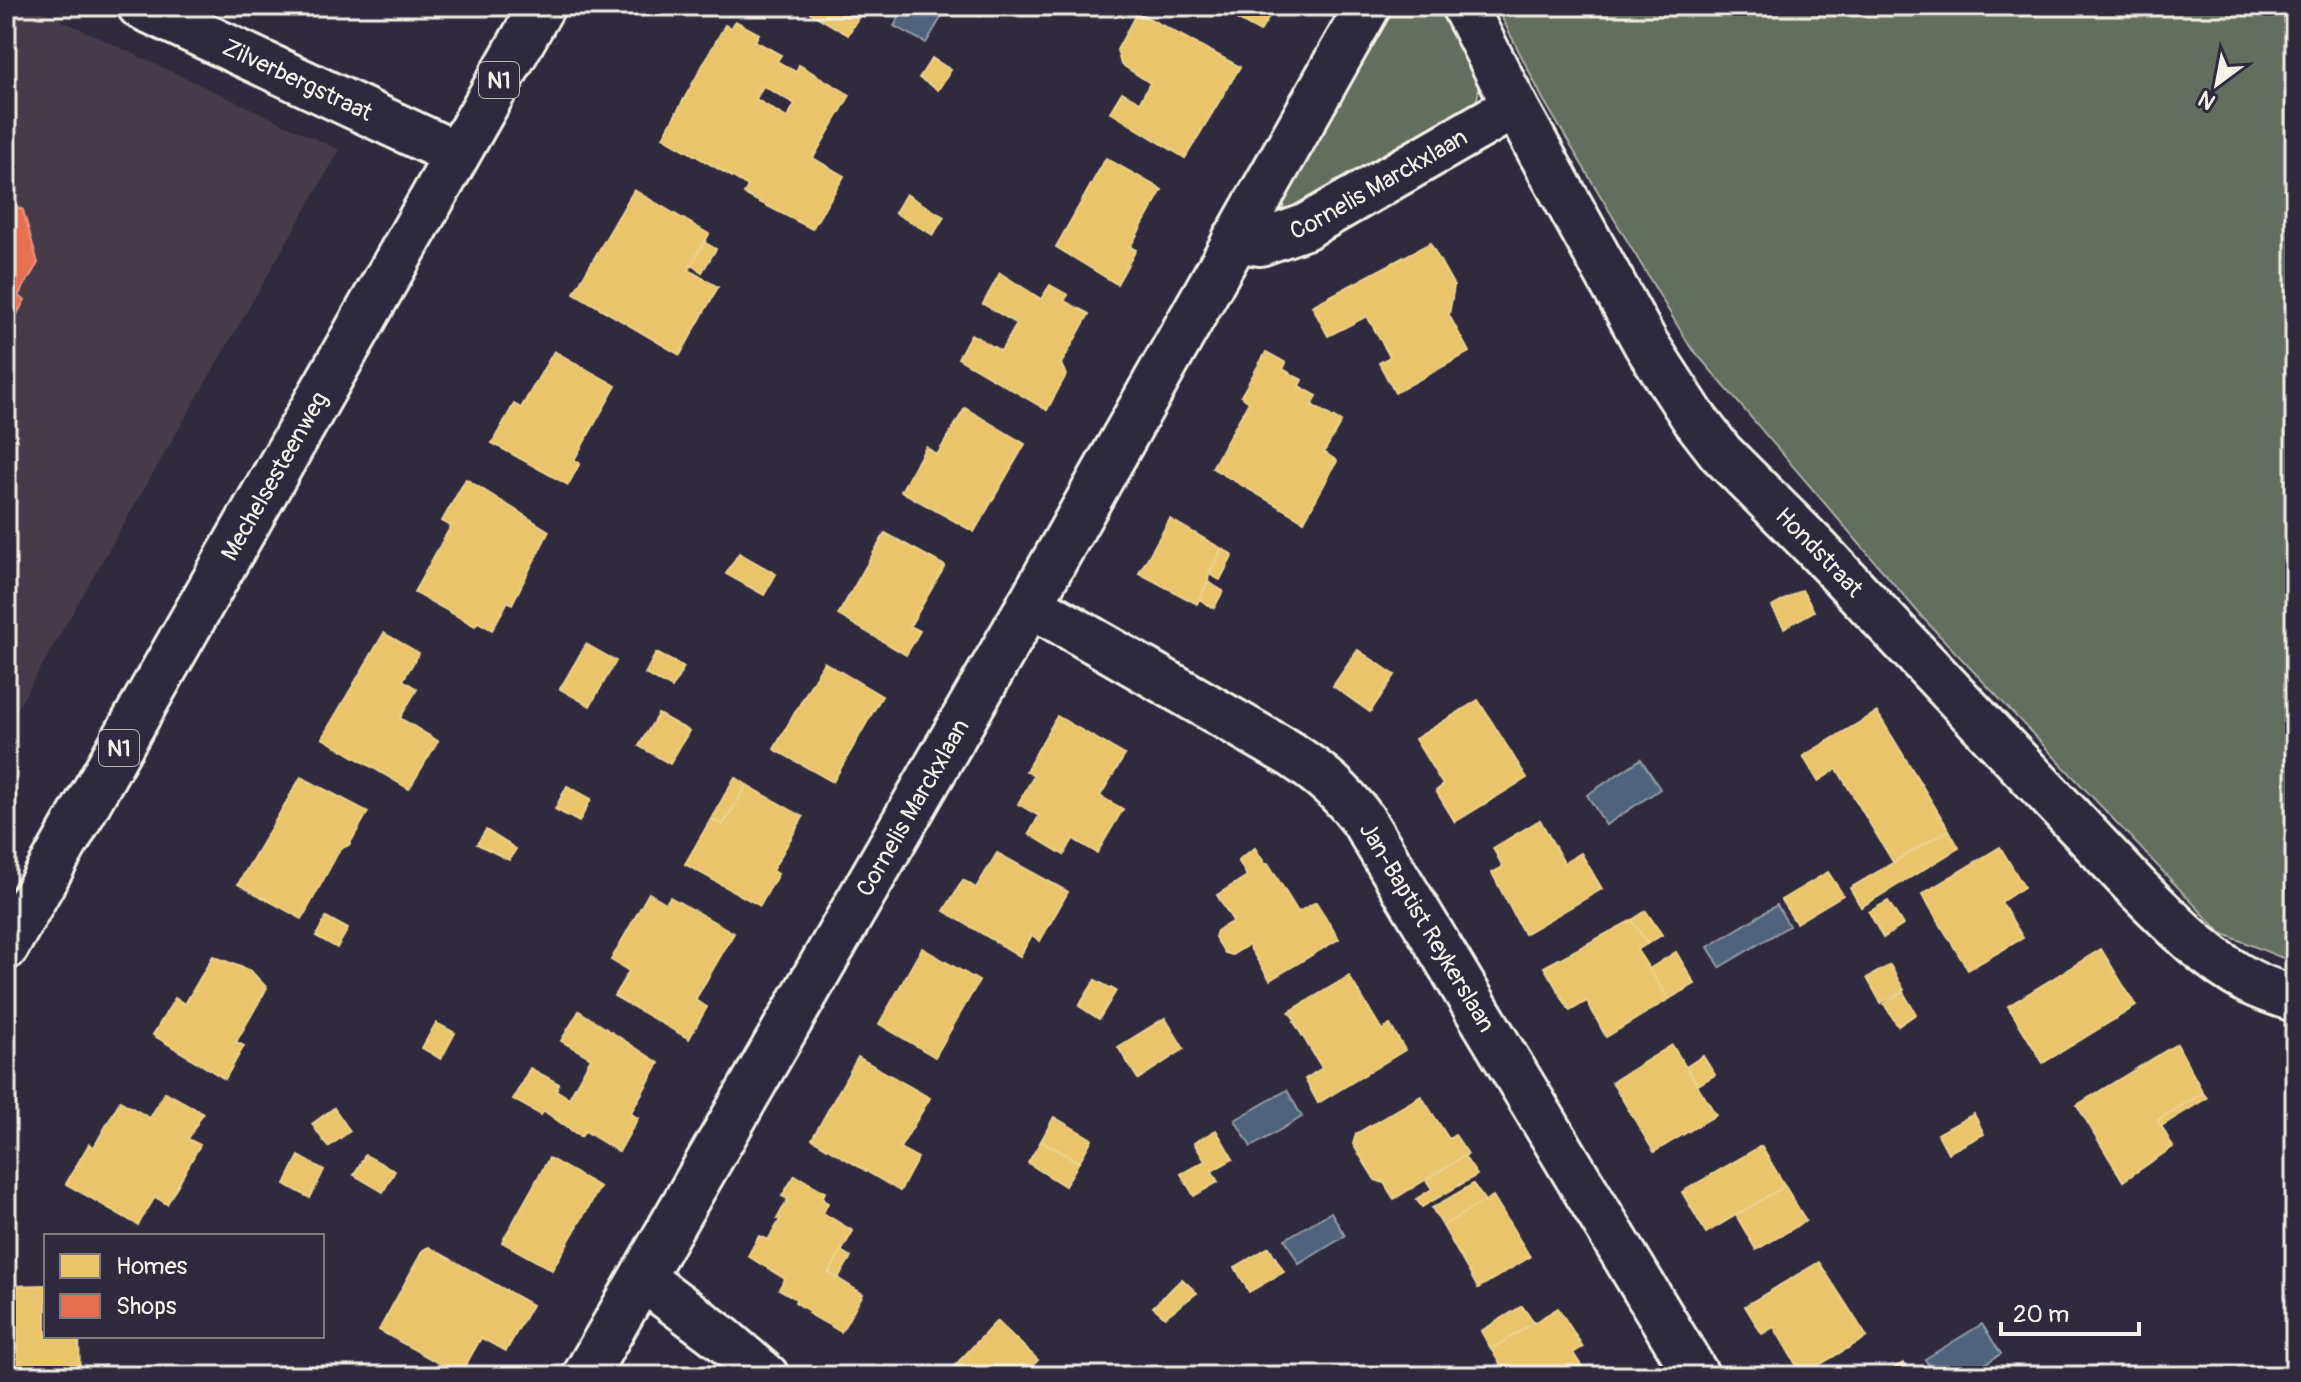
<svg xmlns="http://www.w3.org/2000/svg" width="2301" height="1382" viewBox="0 0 2301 1382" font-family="Pangolin,sans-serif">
  <rect width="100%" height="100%" fill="#2f2a3d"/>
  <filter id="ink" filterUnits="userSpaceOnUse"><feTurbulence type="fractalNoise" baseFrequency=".0125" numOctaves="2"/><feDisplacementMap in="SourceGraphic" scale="16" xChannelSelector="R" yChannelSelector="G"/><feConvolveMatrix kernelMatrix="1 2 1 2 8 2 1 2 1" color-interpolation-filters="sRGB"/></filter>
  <g filter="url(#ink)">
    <polygon fill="#453a49" points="6,6 31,6 340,150 6,728"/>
    <g fill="#646d61" stroke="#acafa4" stroke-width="2">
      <path d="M 1401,6 L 1433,6 L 1441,13 L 1478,82 C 1480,94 1477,101 1471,111 L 1291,210 L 1286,210 L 1283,206 L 1284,199 L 1390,16 Z"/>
      <polygon points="1496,6 2295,6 2295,963 2221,933 1923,618 1689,345 1543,99"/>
    </g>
    <g fill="#50637b" stroke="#929ca7" stroke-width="2">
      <polygon points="906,6 948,6 926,43 894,26"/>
      <polygon points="1641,759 1660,789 1606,825 1587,795"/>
      <polygon points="1777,905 1789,926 1720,967 1708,947"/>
      <polygon points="1287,1090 1302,1117 1251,1147 1235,1120"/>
      <polygon points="1331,1212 1345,1236 1299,1264 1285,1239"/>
      <polygon points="1982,1324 2001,1354 1965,1376 1935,1376 1925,1359"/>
    </g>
    <g fill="#e9c46a" stroke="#ecd290" stroke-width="2" fill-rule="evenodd">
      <polygon points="799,6 865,6 848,35"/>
      <polygon points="966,6 986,6 980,16"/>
      <polygon points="1213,6 1275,6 1260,32"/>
      <polygon points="1137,12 1240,67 1185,158 1110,112 1122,92 1140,102 1150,83 1121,64 1117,50"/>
      <path d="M 735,21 L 759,34 L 755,41 L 781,55 L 777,61 L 796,72 L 799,65 L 850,95 L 813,158 L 844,176 L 812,229 L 744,194 L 748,186 L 663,137 L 725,25 L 731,28 ZM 763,86 L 795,104 L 787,118 L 756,99 Z"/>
      <polygon points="932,58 951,70 938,90 919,78"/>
      <polygon points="1106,158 1162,190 1130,247 1136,250 1117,284 1056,247"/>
      <polygon points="634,190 709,234 689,270 718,287 680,355 574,293"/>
      <polygon points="906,194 944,217 933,235 895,213"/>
      <polygon points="704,242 716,249 702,272 691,265"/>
      <polygon points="1430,243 1454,286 1449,315 1469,352 1395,393 1379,363 1390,357 1367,316 1328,336 1312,306"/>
      <polygon points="1000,273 1041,299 1050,285 1068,295 1064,301 1089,314 1061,364 1066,375 1047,410 958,358 971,334 1001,351 1017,324 983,304"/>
      <polygon points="554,351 616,386 574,460 580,463 568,485 492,443 514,404 521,408"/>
      <polygon points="1266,352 1286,363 1283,369 1302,380 1299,386 1317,396 1312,405 1341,422 1324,452 1337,461 1304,521 1212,468 1249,402 1241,396"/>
      <polygon points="965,408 1025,444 974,532 901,491 926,447 937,455"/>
      <polygon points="466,479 549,531 512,604 508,601 492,630 478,622 475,626 414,592 451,526 442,521"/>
      <polygon points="1170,519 1222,549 1209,574 1208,582 1197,604 1139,573"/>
      <polygon points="885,533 945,566 910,626 920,631 906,655 838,615"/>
      <polygon points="1222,549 1233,555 1220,580 1209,574"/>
      <polygon points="739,553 776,574 764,595 726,574"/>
      <polygon points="1208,582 1223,591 1214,608 1199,599"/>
      <polygon points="1802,590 1814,611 1784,628 1772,607"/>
      <polygon points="384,633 419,653 403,680 417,689 400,718 438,741 409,789 322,738"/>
      <polygon points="586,644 616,661 590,706 560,689"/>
      <polygon points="1358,650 1395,675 1370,712 1333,686"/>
      <polygon points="656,653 684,667 672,688 645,674"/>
      <polygon points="824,662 882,696 833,782 774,749"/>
      <polygon points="1478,700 1527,778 1455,822 1436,791 1443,785 1415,739"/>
      <polygon points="1877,712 1949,830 1893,862 1837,769 1818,781 1803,756"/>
      <polygon points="658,714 689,731 670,764 639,746"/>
      <polygon points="1057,716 1125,755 1100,796 1123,809 1097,853 1073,839 1064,855 1029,834 1039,816 1018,804 1034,776 1026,771"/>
      <polygon points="301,777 368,812 349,845 340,849 302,919 238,884"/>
      <polygon points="735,777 747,785 723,825 711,819"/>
      <polygon points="747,785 803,817 772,871 778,874 760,906 685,864 711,819 723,825"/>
      <polygon points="567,786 591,799 579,822 555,809"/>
      <polygon points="1540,820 1564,863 1581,853 1602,889 1524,934 1492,873 1503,867 1493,848"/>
      <polygon points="486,830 516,849 509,860 477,844"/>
      <polygon points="1949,830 1959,848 1861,907 1850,888"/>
      <polygon points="2000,847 2024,887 2001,902 2023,938 1968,970 1922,894"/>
      <polygon points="1255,848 1266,865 1268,863 1298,912 1316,902 1339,939 1270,980 1248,945 1232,955 1225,953 1215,937 1217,931 1233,921 1217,895 1247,876 1238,860"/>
      <polygon points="997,853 1068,892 1040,941 1032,935 1020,956 944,911 963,880 976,888"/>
      <polygon points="1828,872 1843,895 1796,923 1781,900"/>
      <polygon points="649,893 666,903 670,897 734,933 695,1000 707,1007 689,1039 614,996 629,971 611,960"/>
      <polygon points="1888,901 1903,925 1883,938 1869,912"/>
      <polygon points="1646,911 1662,935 1647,944 1632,920"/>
      <polygon points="326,917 348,929 337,948 316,936"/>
      <polygon points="1632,920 1647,944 1637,950 1669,999 1606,1037 1587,1001 1570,1011 1544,967"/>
      <polygon points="922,948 979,981 935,1057 879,1024"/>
      <polygon points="2101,949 2136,1006 2043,1063 2008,1006"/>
      <polygon points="1676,952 1695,984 1669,999 1649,969"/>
      <polygon points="213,956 251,971 267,988 236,1042 244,1046 225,1079 153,1035 175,998 185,1004"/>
      <polygon points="1890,965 1904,990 1881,1003 1867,978"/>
      <polygon points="1349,976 1382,1030 1390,1025 1405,1050 1318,1103 1305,1079 1322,1068 1294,1022 1296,1021 1289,1012"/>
      <polygon points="1095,980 1116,991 1099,1019 1079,1006"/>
      <polygon points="1903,992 1916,1014 1898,1026 1884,1004"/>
      <polygon points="579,1011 659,1063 630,1114 638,1118 619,1152 585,1131 581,1137 544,1111 541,1115 513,1099 530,1068 559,1084 556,1090 569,1098 591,1058 561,1041"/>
      <polygon points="1165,1018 1184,1049 1138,1079 1118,1047"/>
      <polygon points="436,1023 455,1033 441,1059 422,1048"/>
      <polygon points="2177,1044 2203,1093 2158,1120 2173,1147 2123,1181 2077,1105"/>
      <polygon points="1672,1045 1716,1115 1654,1152 1612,1082"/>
      <polygon points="1703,1056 1715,1075 1698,1085 1686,1067"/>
      <polygon points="858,1057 930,1098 900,1148 918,1158 900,1191 812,1139"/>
      <polygon points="165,1092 203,1113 188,1139 200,1145 167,1204 155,1197 138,1225 66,1184 89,1144 94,1147 120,1101 150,1118"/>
      <polygon points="2203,1093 2207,1098 2161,1126 2158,1120"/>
      <polygon points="1421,1096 1449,1139 1455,1135 1468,1154 1394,1199 1384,1183 1375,1180 1353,1144 1356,1134"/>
      <polygon points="334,1108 350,1131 328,1147 312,1124"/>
      <polygon points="1974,1114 1984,1134 1948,1153 1938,1134"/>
      <polygon points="1054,1117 1092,1139 1079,1162 1041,1141"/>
      <polygon points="1216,1130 1233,1159 1212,1171 1218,1182 1194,1196 1181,1174 1205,1161 1194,1143"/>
      <polygon points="1041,1141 1079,1162 1065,1186 1028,1163"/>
      <polygon points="1761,1146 1785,1186 1706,1233 1682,1192"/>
      <polygon points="365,1155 395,1171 383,1192 354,1175"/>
      <polygon points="299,1156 324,1170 310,1198 285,1184"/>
      <polygon points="1464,1156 1477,1175 1422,1207 1416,1199 1432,1189 1426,1180"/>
      <polygon points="549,1158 600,1187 552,1270 502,1242"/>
      <polygon points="795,1175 825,1192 822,1199 828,1203 823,1213 853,1231 829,1273 863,1294 841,1332 808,1313 809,1311 795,1302 796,1299 779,1289 785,1279 748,1256 759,1236 768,1240 780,1220 777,1219 788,1199 782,1196"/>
      <polygon points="1473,1184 1485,1201 1443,1226 1432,1208"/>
      <polygon points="1785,1186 1806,1221 1756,1250 1736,1215"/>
      <polygon points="1493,1196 1530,1257 1478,1288 1443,1226"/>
      <polygon points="429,1247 532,1305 506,1351 481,1338 460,1375 379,1330 423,1250"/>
      <polygon points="1269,1247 1284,1272 1249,1292 1235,1267"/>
      <polygon points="841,1251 851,1257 838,1278 829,1273"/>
      <polygon points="1819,1262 1867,1337 1802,1375 1774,1327 1762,1334 1745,1306"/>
      <polygon points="1182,1279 1197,1293 1165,1317 1153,1307"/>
      <polygon points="46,1285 46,1336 79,1336 80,1374 101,1374 101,1376 6,1376 6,1286"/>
      <polygon points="1522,1306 1534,1323 1491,1349 1481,1331"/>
      <polygon points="1558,1308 1583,1347 1573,1353 1588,1376 1519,1376 1511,1365 1504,1370 1491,1349"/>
      <polygon points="997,1321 1038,1360 1023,1376 945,1376"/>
      <polygon points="1903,1363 1911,1376 1881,1376"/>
    </g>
    <polygon fill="#e76f51" stroke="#eb967e" stroke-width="2" points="6,201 23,210 38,263 18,296 25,300 10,327 6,326"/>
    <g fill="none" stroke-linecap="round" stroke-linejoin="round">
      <defs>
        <g id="minor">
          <path id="s1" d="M 140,6 L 456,154"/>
          <path id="s2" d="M 1464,6 L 1515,106 L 1646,344 L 1694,418 L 1721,453 L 1815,547 L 2137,888 C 2171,921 2205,958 2248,981 C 2263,989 2279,994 2295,999"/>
          <path id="s3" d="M 1235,239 L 1260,243 L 1305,227 L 1515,106"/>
          <path id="s4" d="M 1030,604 L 1292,755 C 1322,775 1341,791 1363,820 L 1697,1376"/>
          <polyline points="642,1278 723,1339 766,1376"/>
          <path id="s5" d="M 585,1376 L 1030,604 L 1368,6"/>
        </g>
        <g id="major">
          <path id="s6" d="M 6,947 L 542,6"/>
        </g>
      </defs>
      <use href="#minor" stroke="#f4f1e8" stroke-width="50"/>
      <use href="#major" stroke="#f4f1e8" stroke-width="50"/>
      <use href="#minor" stroke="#2f2a3d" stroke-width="44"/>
      <use href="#major" stroke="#2f2a3d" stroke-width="44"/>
    </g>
  </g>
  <g text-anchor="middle" stroke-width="8" stroke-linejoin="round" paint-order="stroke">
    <g fill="#2f2a3d" stroke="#b9b5b5" stroke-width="2">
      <rect x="479" y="62" width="40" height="36" rx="6"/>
      <rect x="99" y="730" width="40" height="36" rx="6"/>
    </g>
    <g font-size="22" font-weight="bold" fill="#f4f1e8">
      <text x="499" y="88">N1</text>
      <text x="119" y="756">N1</text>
    </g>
    <g font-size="24" fill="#f4f1e8" stroke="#2f2a3d">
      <text dy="8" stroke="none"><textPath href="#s1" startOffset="174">Zilverbergstraat</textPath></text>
      <text dy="8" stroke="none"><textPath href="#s3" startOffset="158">Cornelis Marckxlaan</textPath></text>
      <text dy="8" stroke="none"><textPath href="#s6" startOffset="542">Mechelsesteenweg</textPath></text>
      <text dy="8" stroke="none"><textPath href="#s2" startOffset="656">Hondstraat</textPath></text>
      <text dy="8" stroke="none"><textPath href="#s5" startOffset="656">Cornelis Marckxlaan</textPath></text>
      <text dy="8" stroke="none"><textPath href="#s4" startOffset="524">Jan-Baptist Reykerslaan</textPath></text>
    </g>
  </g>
  <rect width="2301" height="1382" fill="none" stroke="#2f2a3d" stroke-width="32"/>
  <rect x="16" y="16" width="2269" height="1350" fill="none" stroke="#f4f1e8" stroke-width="3" filter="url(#ink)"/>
  <rect x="44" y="1234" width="280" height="104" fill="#2f2a3d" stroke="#7e7a81" stroke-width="2"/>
  <rect x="60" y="1254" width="40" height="24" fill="#e9c46a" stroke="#7e7a81" stroke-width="2"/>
  <text x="116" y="1274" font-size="24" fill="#f4f1e8">Homes</text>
  <rect x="60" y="1294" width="40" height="24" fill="#e76f51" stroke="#7e7a81" stroke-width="2"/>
  <text x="116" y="1314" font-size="24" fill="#f4f1e8">Shops</text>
  <g transform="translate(2217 84) rotate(212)" stroke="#2f2a3d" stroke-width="6" paint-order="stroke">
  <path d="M0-6L14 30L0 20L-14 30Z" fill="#f4f1e8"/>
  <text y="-12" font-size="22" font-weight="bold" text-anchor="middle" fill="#f4f1e8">N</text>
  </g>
  <path d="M2001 1322v12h138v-12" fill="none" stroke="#f4f1e8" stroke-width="4"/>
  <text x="2013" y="1322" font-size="24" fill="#f4f1e8" stroke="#2f2a3d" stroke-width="6" paint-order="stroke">20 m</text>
</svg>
